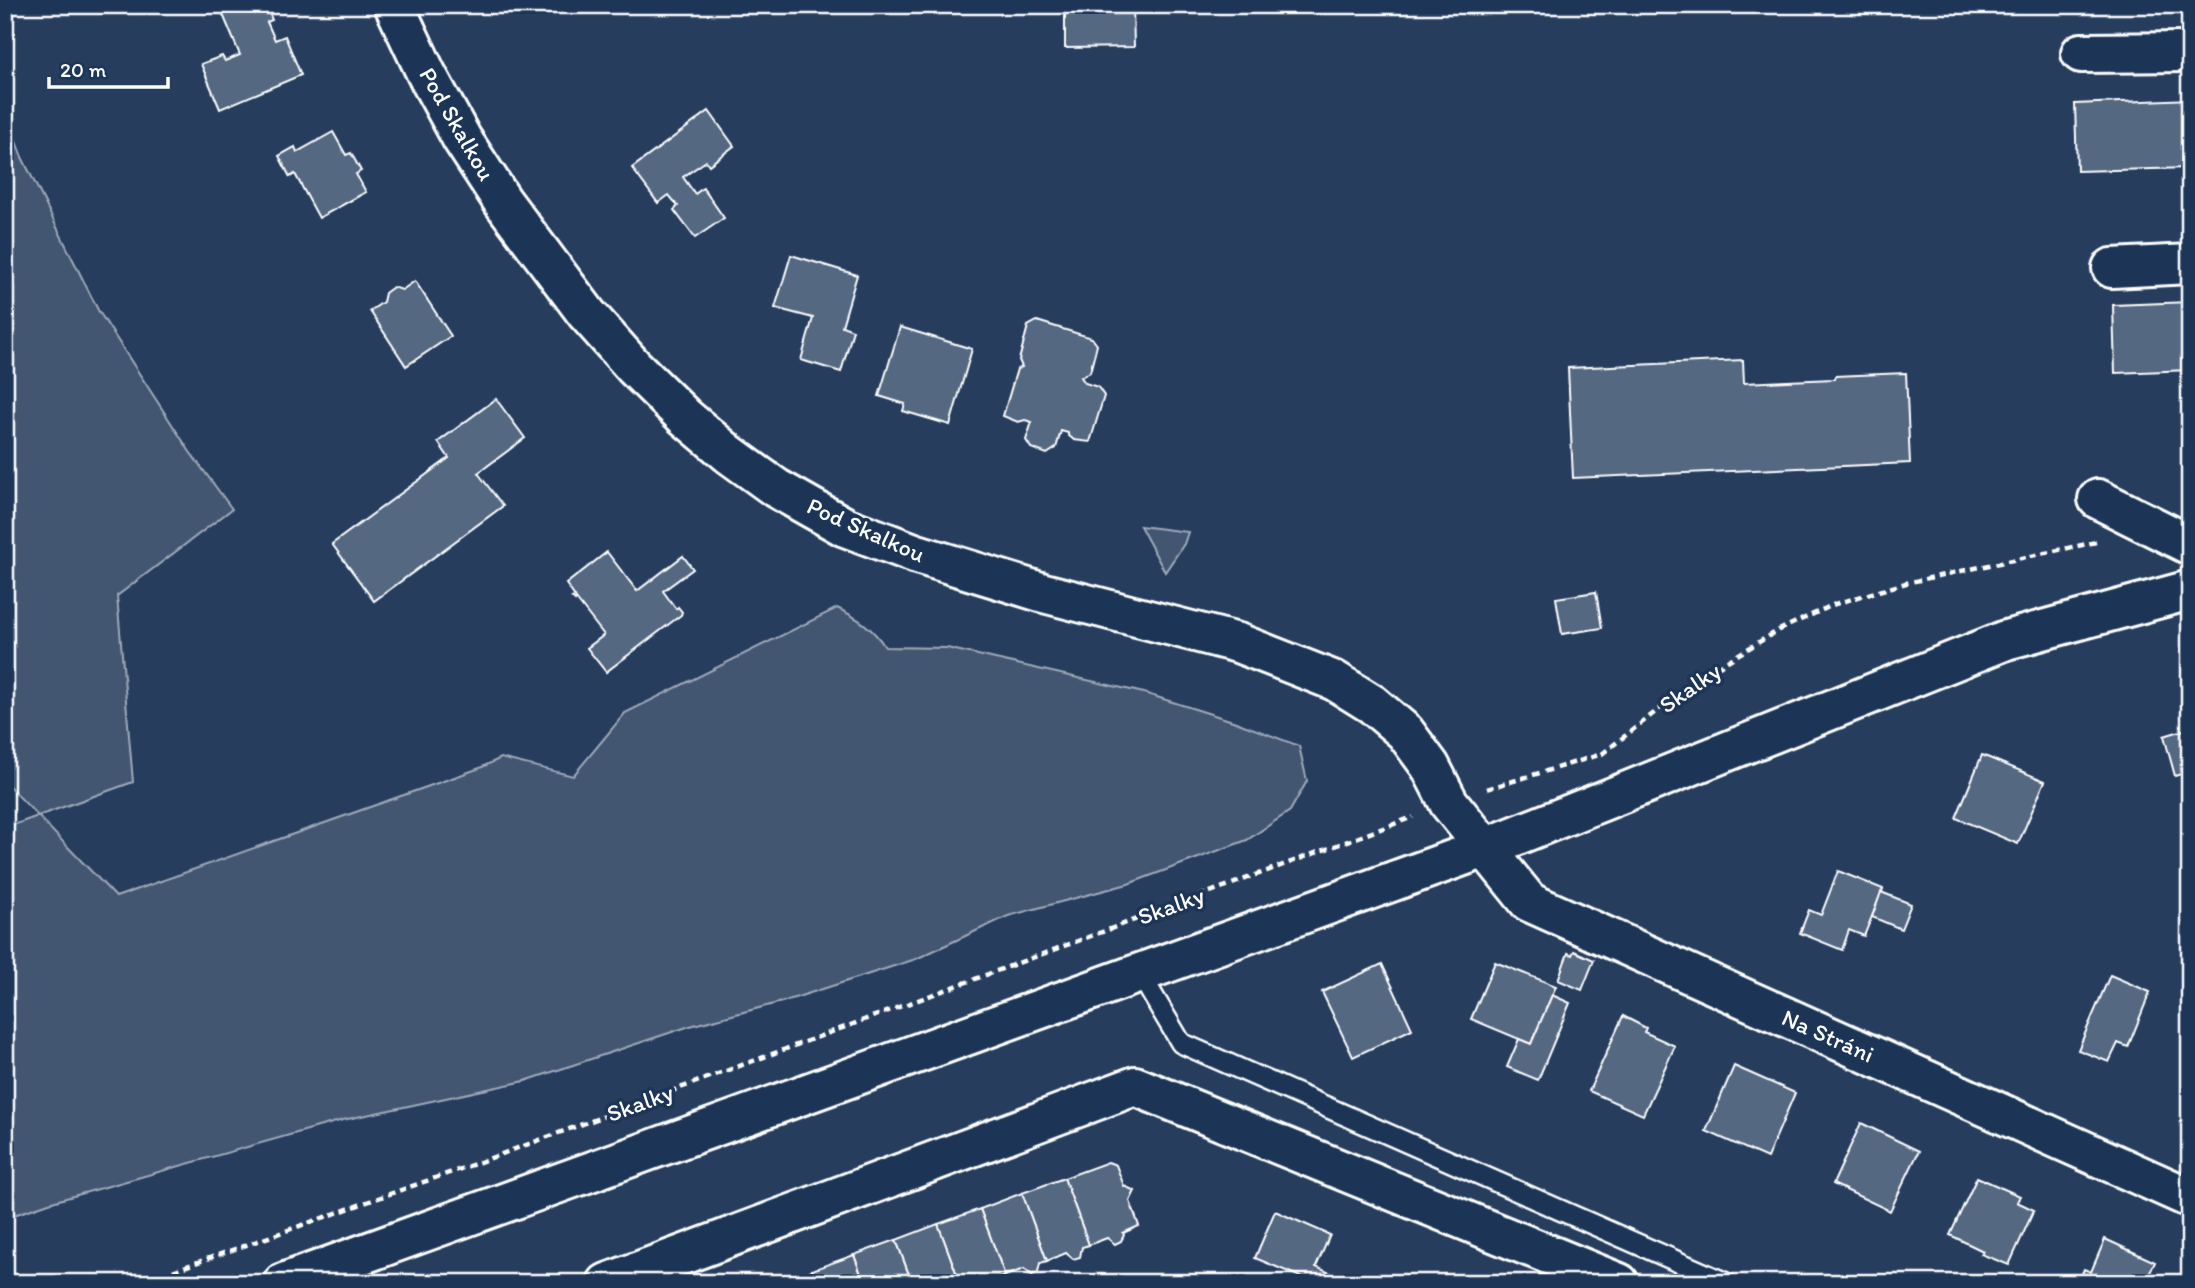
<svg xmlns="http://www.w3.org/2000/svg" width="2195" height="1288" viewBox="0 0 2195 1288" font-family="Itim,sans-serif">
  <rect width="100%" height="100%" fill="#263d5e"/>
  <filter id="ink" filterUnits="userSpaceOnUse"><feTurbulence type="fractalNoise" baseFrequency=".0143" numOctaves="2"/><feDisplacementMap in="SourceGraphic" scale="14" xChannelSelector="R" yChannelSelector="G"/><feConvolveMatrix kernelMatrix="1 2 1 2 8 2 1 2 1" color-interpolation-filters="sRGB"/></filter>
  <g filter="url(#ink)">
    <g fill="#425672" stroke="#a0aab8" stroke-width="2">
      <path d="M 5,113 L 22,157 L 98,310 L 190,452 L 232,509 L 117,596 L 133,782 L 38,816 L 116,897 L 480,768 L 501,758 L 573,776 L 625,713 L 837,608 C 858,618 873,628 885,647 L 947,648 L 1144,693 L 1233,721 L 1299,746 L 1307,781 L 1290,811 L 1247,840 L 1128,884 L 1008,916 L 916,959 L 782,1002 L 690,1026 L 525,1081 L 343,1120 L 52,1202 L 5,1218 L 5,828 L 38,816 L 5,782 Z"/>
      <polygon points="1140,526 1188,532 1184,544 1165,572"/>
    </g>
    <g fill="#556781" stroke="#fff" stroke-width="2">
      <polygon points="219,5 266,5 272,20 267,22 275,40 285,36 301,75 220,109 201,64 222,56 225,61 240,55"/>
      <polygon points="1078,5 1133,5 1134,47 1065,48 1065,7"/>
      <polygon points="2190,99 2190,168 2077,171 2075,104"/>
      <polygon points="709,111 734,146 709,165 706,161 683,177 695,194 703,188 724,218 695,238 674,210 678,206 669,195 658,203 632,168"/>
      <polygon points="333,132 346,155 351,153 361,171 356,174 366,192 319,218 295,174 290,177 279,156 295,147 297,152"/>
      <polygon points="791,255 857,275 842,326 853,330 841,372 801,360 813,318 775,308"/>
      <polygon points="415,281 451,336 406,366 370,311 383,302 385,293 393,287 402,290"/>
      <polygon points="2190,302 2190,370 2115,373 2113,305"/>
      <polygon points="1037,321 1092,338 1097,345 1090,372 1081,377 1085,383 1098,387 1104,396 1090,442 1074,440 1068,435 1068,433 1061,431 1056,448 1047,454 1031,448 1026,440 1032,422 1025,420 1018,422 1003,416 1017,369 1022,367 1019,360 1028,326"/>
      <polygon points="900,327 972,349 950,425 903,411 905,404 879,396"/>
      <polygon points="1743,360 1744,383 1834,379 1835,376 1906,373 1910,463 1573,478 1568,368"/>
      <polygon points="496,399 525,438 478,473 503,506 374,601 332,544 449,458 438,442"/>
      <polygon points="607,552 637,591 683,556 693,569 663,591 676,609 678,607 682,612 681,615 606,672 587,648 604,635 576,599 575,601 572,598 575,597 566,584"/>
      <polygon points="1596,592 1602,628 1562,634 1556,598"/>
      <polygon points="2190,728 2190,771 2175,776 2164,736"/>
      <polygon points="1982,755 2045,781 2018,844 1956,818"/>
      <polygon points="1838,871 1883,889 1864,936 1849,930 1842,950 1800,933 1809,910 1821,915"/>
      <polygon points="1881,892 1911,904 1901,929 1872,917"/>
      <polygon points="1574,951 1594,960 1582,990 1558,980 1568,953 1572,955"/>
      <polygon points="1495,962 1556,986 1531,1044 1471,1019"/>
      <polygon points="1382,964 1412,1029 1353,1057 1322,992"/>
      <polygon points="2110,975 2150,992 2128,1047 2118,1043 2109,1062 2078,1050"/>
      <polygon points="1552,995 1570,1003 1538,1080 1507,1067 1519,1039 1531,1044"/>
      <polygon points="1623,1016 1646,1028 1644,1032 1675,1046 1643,1115 1589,1091"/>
      <polygon points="1734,1066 1795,1093 1767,1158 1706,1131"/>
      <polygon points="1861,1123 1919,1151 1890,1211 1833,1184"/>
      <polygon points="1108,1162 1116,1165 1124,1186 1135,1191 1130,1201 1139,1226 1123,1233 1124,1235 1121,1241 1115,1244 1107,1238 1089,1245 1064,1178"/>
      <polygon points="1977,1177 2020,1196 2017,1202 2034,1210 2009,1265 1981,1254 1983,1251 1950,1235"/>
      <polygon points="1064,1178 1089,1245 1082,1247 1080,1257 1073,1259 1066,1253 1047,1261 1022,1193"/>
      <polygon points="1022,1193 1047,1261 1040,1263 1038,1272 1032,1275 1024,1269 1005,1276 980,1209"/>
      <polygon points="980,1209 1005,1276 999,1278 999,1283 960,1283 938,1224"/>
      <polygon points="1275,1211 1330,1235 1316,1267 1337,1276 1334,1283 1315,1283 1255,1258"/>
      <polygon points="938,1224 960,1283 912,1283 896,1240"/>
      <polygon points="2105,1239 2155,1262 2145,1283 2078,1283 2084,1269 2091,1272"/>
      <polygon points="896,1240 912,1283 864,1283 854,1255"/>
      <polygon points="854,1255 864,1283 816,1283 812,1270"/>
      <polygon points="812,1270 816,1283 779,1283"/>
    </g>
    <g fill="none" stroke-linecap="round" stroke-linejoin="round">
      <defs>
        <polyline id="service" points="1139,972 1181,1043 1726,1283"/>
        <g id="minor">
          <polyline points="394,5 426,73 462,139 503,202 587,314 634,367 685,417 729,454 776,488 845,527 917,554 1044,593 1238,643 1335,681 1372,704 1405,732 1430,766 1449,803 1529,902 2190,1198"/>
          <polyline points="2081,53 2190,52"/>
          <polyline points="2112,268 2190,264"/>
          <polyline points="2098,499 2190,545"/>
          <polyline points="607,1283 1135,1086 1619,1283"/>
        </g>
        <polyline id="tertiary" points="283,1283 1485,848 2006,640 2190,590"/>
      </defs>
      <use href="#service" stroke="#fff" stroke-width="24"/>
      <use href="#minor" stroke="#fff" stroke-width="44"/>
      <use href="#tertiary" stroke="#fff" stroke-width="44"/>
      <g stroke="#fff" stroke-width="4.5" stroke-dasharray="7 5" stroke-linecap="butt">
        <polyline points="1487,789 1602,754 1696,680 1779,630 1835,604 1906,583 2096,542"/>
        <polyline points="139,1283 480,1162 1413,817"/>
      </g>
      <use href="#service" stroke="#1d3557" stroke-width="19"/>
      <use href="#minor" stroke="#1d3557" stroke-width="38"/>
      <use href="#tertiary" stroke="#1d3557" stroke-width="38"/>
    </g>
  </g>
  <g text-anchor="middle" stroke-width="7" stroke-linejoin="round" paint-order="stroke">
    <g font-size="24" fill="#fff" stroke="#1d3557">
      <text transform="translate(457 124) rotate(60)" y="8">Pod Skalkou</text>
      <text transform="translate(866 530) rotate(24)" y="8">Pod Skalkou</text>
      <text transform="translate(1690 688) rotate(-35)" y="8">Skalky</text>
      <text transform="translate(1171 906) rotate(-20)" y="8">Skalky</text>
      <text transform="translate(1828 1036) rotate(24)" y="8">Na Stráni</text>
      <text transform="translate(640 1103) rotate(-20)" y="8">Skalky</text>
    </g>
  </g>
  <rect width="2195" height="1288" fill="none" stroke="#1d3557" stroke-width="28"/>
  <rect x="14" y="14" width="2167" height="1260" fill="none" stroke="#fff" stroke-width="2.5" filter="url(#ink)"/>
  <path d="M49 77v10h119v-10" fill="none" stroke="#ffffff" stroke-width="3.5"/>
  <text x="60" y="77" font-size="21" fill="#ffffff" stroke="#1d3557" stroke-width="5" paint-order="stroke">20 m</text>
</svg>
